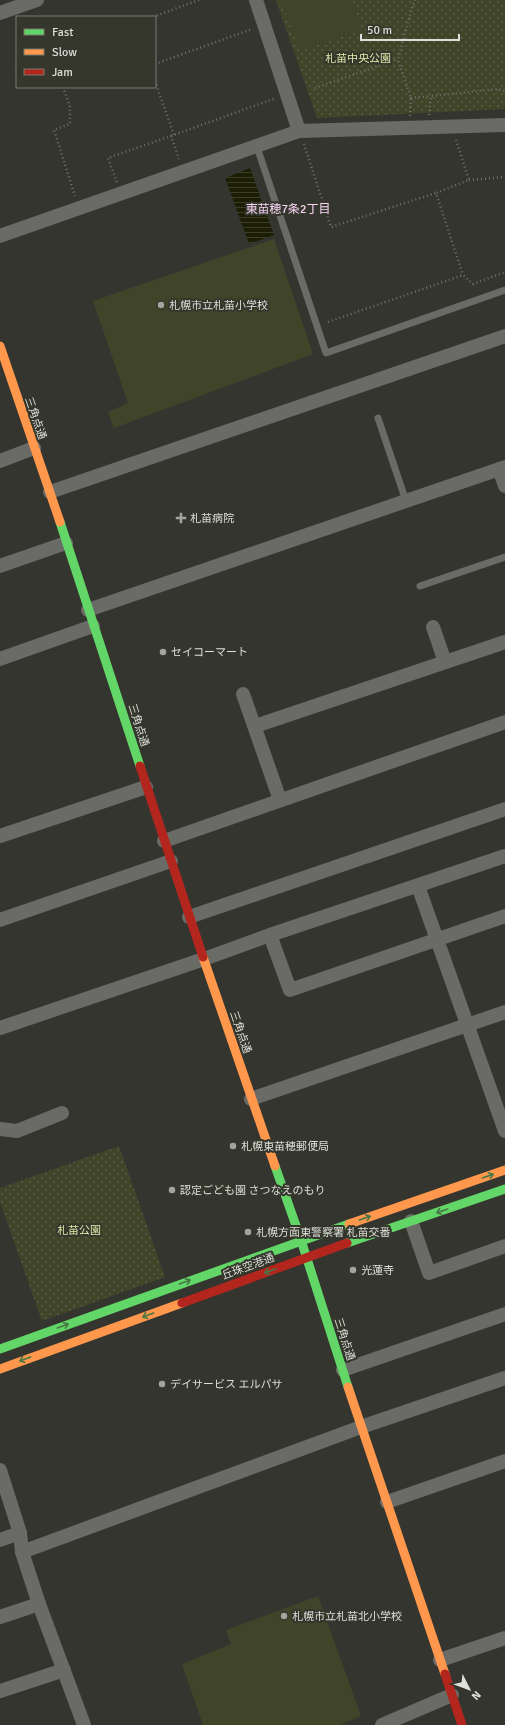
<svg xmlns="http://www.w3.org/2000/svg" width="505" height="1725" viewBox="0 0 505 1725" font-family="Signika,'Noto Sans JP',sans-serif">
  <defs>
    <pattern id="park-dots" width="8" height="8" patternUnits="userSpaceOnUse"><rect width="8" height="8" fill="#40452a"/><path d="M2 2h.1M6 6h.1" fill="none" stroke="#5b5f48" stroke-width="1.8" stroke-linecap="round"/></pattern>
    <pattern id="water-rules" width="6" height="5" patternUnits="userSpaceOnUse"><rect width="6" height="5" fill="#1b1e04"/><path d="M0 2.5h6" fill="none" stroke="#3c3e28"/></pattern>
  </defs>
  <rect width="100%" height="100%" fill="#34352f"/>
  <g fill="url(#park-dots)">
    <polygon points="276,0 505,0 505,109 317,118"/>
    <polygon points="119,1146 165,1277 42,1321 0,1202 0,1188"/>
  </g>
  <g fill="#40452a">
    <polygon points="281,0 351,0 362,29 300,51"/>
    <polygon points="274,239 313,354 114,428 108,412 128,403 93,301"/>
    <polygon points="318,1596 361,1716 340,1725 203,1725 182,1664 231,1644 226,1630"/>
  </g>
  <polygon fill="url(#water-rules)" points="250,168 274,235 249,244 225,178"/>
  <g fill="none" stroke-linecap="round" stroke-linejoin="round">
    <g stroke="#70706d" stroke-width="2.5" stroke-dasharray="1 3" stroke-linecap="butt">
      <polyline points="153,17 199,0"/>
      <polyline points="155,64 252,29"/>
      <polyline points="16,67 17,66"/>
      <polyline points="155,81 174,135"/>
      <polyline points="63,87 70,107 70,124 54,130 75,196"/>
      <polyline points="315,88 398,59"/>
      <polyline points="411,98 431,96"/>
      <polyline points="429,115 431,96 498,89 505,91"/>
      <polyline points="410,116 411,98 398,59 411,11 415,0"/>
      <polyline points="171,136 276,98"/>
      <polyline points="456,140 469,180 436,193 463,275"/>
      <polyline points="304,144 331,227 436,193"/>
      <polyline points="469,180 505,177"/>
      <polyline points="117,182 108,158 171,136 179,159"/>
      <polyline points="328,322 463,275 473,284 505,272"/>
    </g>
    <g stroke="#6a6b66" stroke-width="7">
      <polyline points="257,147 326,353 505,290"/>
      <polyline points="378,418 406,501"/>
      <polyline points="420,586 505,557"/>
    </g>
    <g stroke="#6a6b66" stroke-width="14">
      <polyline points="256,0 299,131"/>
      <polyline points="0,13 37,0"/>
      <polyline points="0,236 299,131 505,125"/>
      <polyline points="0,461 34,448"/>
      <polyline points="499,469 505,486"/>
      <polyline points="50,492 505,336"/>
      <polyline points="0,566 66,543"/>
      <polyline points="88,610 505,467"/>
      <polyline points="433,627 445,662"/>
      <polyline points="0,659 93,626"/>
      <polyline points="243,694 280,800"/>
      <polyline points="255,726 505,642"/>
      <polyline points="0,836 146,787"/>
      <polyline points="164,841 505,722"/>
      <polyline points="418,886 505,1131"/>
      <polyline points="189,917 505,809"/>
      <polyline points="0,920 171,861"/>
      <polyline points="270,935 290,990 505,916"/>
      <polyline points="0,1028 204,959 270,935 505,856"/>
      <polyline points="251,1099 505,1012"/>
      <polyline points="0,1129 17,1131 62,1113"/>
      <polyline points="411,1221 429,1273 505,1246"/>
      <polyline points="343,1370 505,1314"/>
      <polyline points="0,1470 20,1533 22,1552 39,1604 84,1725"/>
      <polyline points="387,1502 505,1461"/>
      <polyline points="0,1540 20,1533"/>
      <polyline points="22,1552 361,1427 505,1378"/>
      <polyline points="0,1617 39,1604"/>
      <polyline points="440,1660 505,1638"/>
      <polyline points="0,1691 64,1670"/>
      <polyline points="382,1725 452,1695"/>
    </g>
    <g stroke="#63d668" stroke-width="9">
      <polyline points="60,522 140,766"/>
      <polyline points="275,1166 301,1240 348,1387"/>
      <polyline points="347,1243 505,1189"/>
      <polyline points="0,1349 349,1224"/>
    </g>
    <g stroke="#ff974d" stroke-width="9">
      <polyline points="0,346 60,522"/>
      <polyline points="203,957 275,1166"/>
      <polyline points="349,1224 505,1170"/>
      <polyline points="0,1369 182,1303"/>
      <polyline points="348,1387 445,1674"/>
    </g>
    <g stroke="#b3261e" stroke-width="9">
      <polyline points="140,766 203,957"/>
      <polyline points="182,1303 347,1243"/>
      <polyline points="445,1674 462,1725"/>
    </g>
  </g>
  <defs><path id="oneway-shaft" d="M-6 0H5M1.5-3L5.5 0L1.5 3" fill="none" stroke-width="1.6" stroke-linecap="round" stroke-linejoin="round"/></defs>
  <g stroke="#477745">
    <use href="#oneway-shaft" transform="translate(488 1176) rotate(-19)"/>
    <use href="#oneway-shaft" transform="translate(442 1211) rotate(161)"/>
    <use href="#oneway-shaft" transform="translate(365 1218) rotate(-19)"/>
    <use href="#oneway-shaft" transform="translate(270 1271) rotate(160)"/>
    <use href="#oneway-shaft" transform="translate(185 1282) rotate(-20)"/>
    <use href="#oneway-shaft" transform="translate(148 1315) rotate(160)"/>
    <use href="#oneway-shaft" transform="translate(63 1326) rotate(-20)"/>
    <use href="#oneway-shaft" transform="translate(25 1359) rotate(160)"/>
  </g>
  <g fill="#a2a49d" stroke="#35372d" stroke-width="1.5">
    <circle cx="161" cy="305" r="4"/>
    <path d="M179 512h4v4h4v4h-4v4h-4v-4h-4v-4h4z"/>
    <circle cx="163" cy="652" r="4"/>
    <circle cx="233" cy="1146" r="4"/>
    <circle cx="172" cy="1190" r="4"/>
    <circle cx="248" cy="1232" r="4"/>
    <circle cx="353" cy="1270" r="4"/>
    <circle cx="162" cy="1384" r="4"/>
    <circle cx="284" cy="1616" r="4"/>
  </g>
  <g text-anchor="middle" stroke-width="4" stroke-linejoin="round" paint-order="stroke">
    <g font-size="11" fill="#dbe8a8" stroke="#35372d">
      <text x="358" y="62">札苗中央公園</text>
      <text x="79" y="1234">札苗公園</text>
    </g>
    <g font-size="11" fill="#dddfd8" stroke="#35372d" text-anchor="start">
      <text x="169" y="309">札幌市立札苗小学校</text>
      <text x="190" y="522">札苗病院</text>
      <text x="171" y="656">セイコーマート</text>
      <text x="241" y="1150">札幌東苗穂郵便局</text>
      <text x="180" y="1194">認定ごども園 さつなえのもり</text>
      <text x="256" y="1236">札幌方面東警察署 札苗交番</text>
      <text x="361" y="1274">光蓮寺</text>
      <text x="170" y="1388">デイサービス エルパサ</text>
      <text x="292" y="1620">札幌市立札苗北小学校</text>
    </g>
    <g font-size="11" fill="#dddfd8" stroke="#35372d">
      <text transform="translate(36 418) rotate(71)" y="4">三角点通</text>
      <text transform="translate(139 725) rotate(72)" y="4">三角点通</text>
      <text transform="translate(241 1032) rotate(71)" y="4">三角点通</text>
      <text transform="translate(248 1266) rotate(-20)" y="4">丘珠空港通</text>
      <text transform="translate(345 1339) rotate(72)" y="4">三角点通</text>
    </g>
    <g font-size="12" fill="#f9d5f8" stroke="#35372d">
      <text x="288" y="213">東苗穂7条2丁目</text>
    </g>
  </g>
  <rect x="16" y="16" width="140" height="72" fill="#35372d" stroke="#787a71"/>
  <rect x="24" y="29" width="20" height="6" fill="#63d668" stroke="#787a71"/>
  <text x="52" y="36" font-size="12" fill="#dddfd8">Fast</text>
  <rect x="24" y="49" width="20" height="6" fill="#ff974d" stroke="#787a71"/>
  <text x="52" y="56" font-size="12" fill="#dddfd8">Slow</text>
  <rect x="24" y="69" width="20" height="6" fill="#b3261e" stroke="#787a71"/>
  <text x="52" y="76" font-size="12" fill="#dddfd8">Jam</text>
  <g transform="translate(469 1689) rotate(132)" stroke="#35372d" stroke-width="3" paint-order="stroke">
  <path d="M0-3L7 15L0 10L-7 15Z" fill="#dddfd8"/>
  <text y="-6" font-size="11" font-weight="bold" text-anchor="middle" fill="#dddfd8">N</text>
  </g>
  <path d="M361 34v6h98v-6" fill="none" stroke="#dddfd8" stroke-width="2"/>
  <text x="367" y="34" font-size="12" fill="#dddfd8" stroke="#35372d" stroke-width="3" paint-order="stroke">50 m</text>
</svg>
